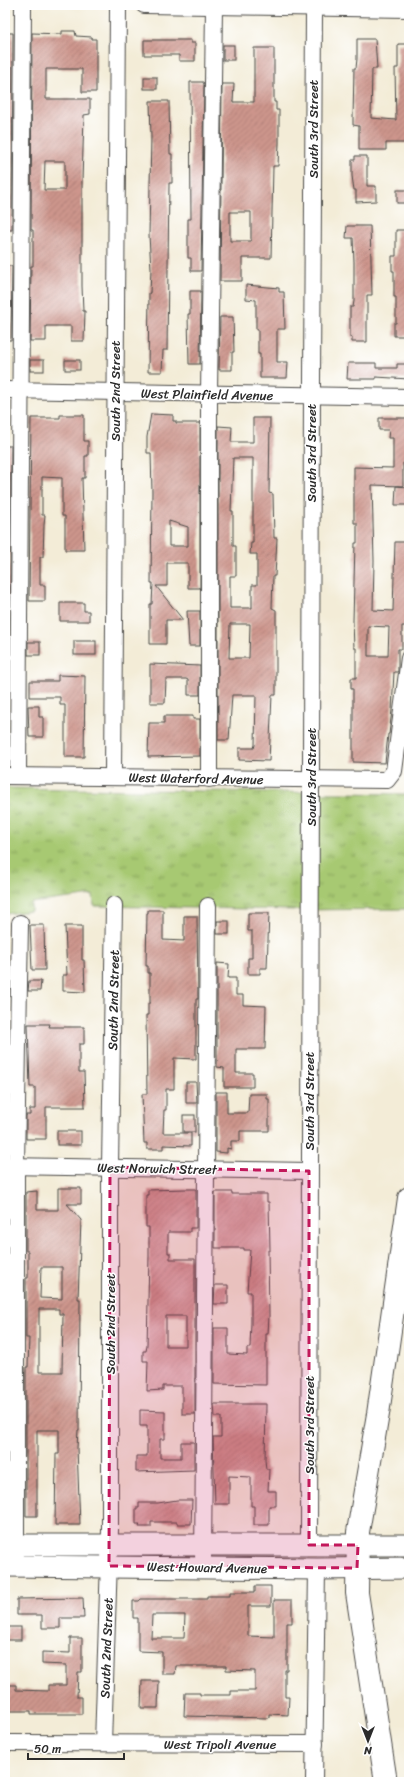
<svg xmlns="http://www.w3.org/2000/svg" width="414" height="1787" viewBox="0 0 414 1787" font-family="Sriracha,sans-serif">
  <defs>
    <pattern id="grass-tufts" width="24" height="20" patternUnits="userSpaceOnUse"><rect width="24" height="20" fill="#a7c972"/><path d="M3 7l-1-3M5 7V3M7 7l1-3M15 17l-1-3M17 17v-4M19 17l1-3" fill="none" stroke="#88a35e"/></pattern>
    <pattern id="building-hatch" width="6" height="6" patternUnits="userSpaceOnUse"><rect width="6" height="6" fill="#cd958c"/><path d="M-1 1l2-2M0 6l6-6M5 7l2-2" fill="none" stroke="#a77a73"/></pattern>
  </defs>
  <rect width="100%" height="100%" fill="#fff"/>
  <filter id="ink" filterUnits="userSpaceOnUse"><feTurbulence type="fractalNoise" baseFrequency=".025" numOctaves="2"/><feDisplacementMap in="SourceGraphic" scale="8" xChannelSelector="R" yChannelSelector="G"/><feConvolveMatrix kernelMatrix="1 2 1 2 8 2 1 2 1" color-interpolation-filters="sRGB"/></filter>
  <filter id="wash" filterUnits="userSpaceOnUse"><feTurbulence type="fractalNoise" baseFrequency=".012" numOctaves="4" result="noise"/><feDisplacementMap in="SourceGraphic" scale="16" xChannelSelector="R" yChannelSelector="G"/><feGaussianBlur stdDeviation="0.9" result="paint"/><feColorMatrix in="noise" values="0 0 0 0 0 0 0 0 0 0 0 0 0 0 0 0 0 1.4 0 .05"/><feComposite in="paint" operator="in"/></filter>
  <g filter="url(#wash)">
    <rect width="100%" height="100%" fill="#f3ecd7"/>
    <polygon fill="url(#grass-tufts)" stroke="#697a4e" points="5,788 409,794 409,909 299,910 94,906 93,895 31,903 31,911 5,914"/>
    <g id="blocks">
      <g fill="url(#building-hatch)" fill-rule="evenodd">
        <path d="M 62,31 L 75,31 L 76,36 L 92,37 L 92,39 L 96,39 L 96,92 L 82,92 L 82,69 L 46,69 L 46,99 L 90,99 L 90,114 L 84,115 L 82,181 L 82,286 L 83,311 L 85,311 L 84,341 L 71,341 L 71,326 L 46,326 L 46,341 L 30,341 L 31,266 L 33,266 L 33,230 L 31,230 L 32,33 L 62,34 ZM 45,161 L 65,161 L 65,190 L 44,190 Z"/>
        <polygon points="5,33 13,33 12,230 5,230"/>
        <polygon points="357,39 375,39 377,69 372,69 371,118 396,120 395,68 398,68 398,44 409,44 409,143 386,143 386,150 359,150 359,126 353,125 353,119 354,68 356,68 357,59"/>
        <polygon points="144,40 191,40 191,43 195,43 195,61 179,61 179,55 144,55"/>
        <rect x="223" y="45" width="11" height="15"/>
        <path d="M 254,48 L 274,48 L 274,102 L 276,102 L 276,110 L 279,110 L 279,143 L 278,166 L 273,166 L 271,258 L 242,258 L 242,281 L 220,281 L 222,84 L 234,84 L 233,102 L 254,102 ZM 230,212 L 251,212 L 251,241 L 230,241 Z"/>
        <rect x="144" y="77" width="13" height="12"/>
        <polygon points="190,82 203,82 204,84 201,271 191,271 191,258 188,258 188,219 191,219"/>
        <polygon points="150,101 169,101 170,154 172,154 172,183 169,183 167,350 163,350 162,372 148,372 149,293 150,293 151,269 149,235 151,137"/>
        <polygon points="355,156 367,156 367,186 376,186 376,201 356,202 356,190 354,190 352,176 352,160 355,160"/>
        <rect x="397" y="190" width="12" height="13"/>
        <polygon points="347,226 370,226 372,295 367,295 367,342 352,342 352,337 350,337 350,307 353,307 354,301 354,262 353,238 346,238"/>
        <polygon points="396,230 409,230 408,336 394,336 394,323 396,323 396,297 394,297 394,271 392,271 392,256 396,256"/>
        <polygon points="5,266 12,266 11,340 5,340"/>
        <polygon points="246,285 279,288 279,292 284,292 285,329 277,329 277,362 288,362 287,378 260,378 260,354 258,354 258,329 256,329 256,300 246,299"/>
        <polygon points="190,291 201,291 200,364 189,364 188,314 190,314"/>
        <polygon points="220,317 233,317 234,352 232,352 232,370 219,370"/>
        <rect x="30" y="360" width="14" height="11"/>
        <rect x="65" y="360" width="15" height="10"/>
        <polygon points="348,363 376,363 376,368 397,368 397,364 409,364 409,379 376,377 376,379 347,379"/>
        <path d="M 151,414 L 173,415 L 173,421 L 176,421 L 176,423 L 200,423 L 200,588 L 188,588 L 188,563 L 167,563 L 167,586 L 156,586 L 183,620 L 166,620 L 166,644 L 150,644 L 150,604 L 152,604 L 153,583 L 151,583 L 152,492 L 151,453 L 147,453 L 147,437 ZM 169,521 L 188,527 L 188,546 L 169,546 Z"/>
        <polygon points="60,415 84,415 84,441 88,441 88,456 85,456 85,478 82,478 84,550 65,550 65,516 62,516 62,478 42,477 42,515 45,515 44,525 43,557 40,557 40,585 45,585 45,601 29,601 31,418 60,418"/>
        <path d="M 253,418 L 270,418 L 269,493 L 273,494 L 274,538 L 277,538 L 275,576 L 273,576 L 272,608 L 276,610 L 276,695 L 272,695 L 269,761 L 239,760 L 239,748 L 254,748 L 255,745 L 256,695 L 232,695 L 229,740 L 218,740 L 218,426 L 232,427 L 231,442 L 253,442 ZM 233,458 L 253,458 L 253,543 L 251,543 L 250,554 L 257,554 L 257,585 L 252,585 L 252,608 L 230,608 L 230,576 L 236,576 L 236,546 L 233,546 L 233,511 L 231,511 ZM 230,624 L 250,624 L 249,658 L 229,658 Z"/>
        <path d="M 379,418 L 407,418 L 408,463 L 403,463 L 403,486 L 372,485 L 374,561 L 373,610 L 393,611 L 395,542 L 407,542 L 409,602 L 408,602 L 407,626 L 402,626 L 402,649 L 398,649 L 398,672 L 394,672 L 392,710 L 389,734 L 388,734 L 385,763 L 353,762 L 353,689 L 351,689 L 351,678 L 356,678 L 356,648 L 354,648 L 353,621 L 355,543 L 357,543 L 357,523 L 354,523 L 354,467 L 393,468 L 393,438 L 388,438 L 389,430 L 379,430 ZM 368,626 L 389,627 L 388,656 L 368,656 Z"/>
        <polygon points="5,446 11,446 10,601 5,601"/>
        <polygon points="396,486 408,487 408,505 395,505"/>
        <polygon points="60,603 84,603 84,611 89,611 89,621 60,621"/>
        <polygon points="187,611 200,611 200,646 189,646"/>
        <rect x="74" y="641" width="22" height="14"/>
        <rect x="28" y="642" width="12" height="13"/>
        <polygon points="150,664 200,666 200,695 188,695 188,680 186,679 166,679 165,703 150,703"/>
        <polygon points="58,675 85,676 84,757 65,757 65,705 60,705 60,697 30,697 30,681 58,681"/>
        <polygon points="28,706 39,706 39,717 43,717 43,737 29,737"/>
        <polygon points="164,716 193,716 193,719 200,719 200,756 148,757 149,723 164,723"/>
        <polygon points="148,910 163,910 163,940 184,941 184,916 197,916 198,999 196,999 196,1059 174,1058 174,1089 166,1089 166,1110 164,1110 163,1133 191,1133 191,1146 163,1145 163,1149 147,1149 147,1143 144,1143 142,1094 147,1094 146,1015 148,1015 148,1003 150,1003 150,973 148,973 148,966 146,966 147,913 148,913"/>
        <polygon points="248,913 269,913 267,968 260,968 260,974 248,974 248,958 252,958 252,931 248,931"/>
        <rect x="217" y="921" width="12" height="13"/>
        <polygon points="30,925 44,925 45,970 32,970"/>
        <polygon points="65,926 82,926 82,960 84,960 85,992 63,991 63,975 67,975"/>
        <polygon points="217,963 229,964 228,978 236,978 236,995 243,995 243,1005 266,1006 265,1049 236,1049 236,1073 253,1073 253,1087 224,1087 224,1068 217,1067"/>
        <polygon points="29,981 41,981 40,991 28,991"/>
        <polygon points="28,1024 50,1024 49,1027 84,1027 84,1044 79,1044 79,1072 84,1072 85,1107 46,1107 46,1139 26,1139 26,1115 30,1115 30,1109 35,1109 35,1087 30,1087"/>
        <polygon points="186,1082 196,1082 197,1103 186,1103"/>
        <polygon points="216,1092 227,1092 227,1113 248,1113 249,1094 267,1094 267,1099 269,1099 269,1131 240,1131 240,1141 231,1141 231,1149 227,1148 227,1153 216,1152"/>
        <rect x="183" y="1115" width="12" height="17"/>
        <rect x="57" y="1131" width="24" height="14"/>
        <path d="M 58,1188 L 81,1188 L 81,1204 L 67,1204 L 81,1220 L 78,1299 L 80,1299 L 79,1430 L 78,1430 L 77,1448 L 80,1525 L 55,1525 L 56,1454 L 59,1454 L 59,1430 L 37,1430 L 37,1516 L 26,1516 L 26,1367 L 28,1367 L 29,1338 L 26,1338 L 26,1278 L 28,1278 L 28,1251 L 26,1251 L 26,1192 L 37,1191 L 37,1210 L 58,1210 ZM 41,1267 L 62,1267 L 62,1299 L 40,1298 ZM 39,1309 L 59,1309 L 59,1314 L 63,1314 L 62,1372 L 39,1372 Z"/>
        <path d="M 186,1189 L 196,1189 L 196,1228 L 190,1228 L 190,1232 L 168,1232 L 168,1253 L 170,1253 L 170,1259 L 195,1259 L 195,1414 L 182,1414 L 182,1386 L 163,1386 L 163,1390 L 147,1391 L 148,1361 L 143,1361 L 143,1351 L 146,1351 L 147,1346 L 149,1256 L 149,1227 L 146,1227 L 146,1195 L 148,1195 L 148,1190 ZM 166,1316 L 186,1316 L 186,1346 L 166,1346 Z"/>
        <polygon points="5,1192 6,1192 6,1251 5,1250"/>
        <polygon points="215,1192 232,1192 232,1194 267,1194 267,1202 269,1202 270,1250 268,1250 269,1316 268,1334 266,1334 266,1385 214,1384 214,1328 228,1328 228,1354 247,1355 247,1348 250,1348 251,1323 251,1292 247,1292 250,1250 244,1250 244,1248 215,1248"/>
        <rect x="5" y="1278" width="1" height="59"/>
        <polygon points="215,1285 228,1285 228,1304 214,1304"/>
        <polygon points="214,1404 266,1404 265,1460 266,1469 269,1469 268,1491 276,1491 276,1506 269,1506 269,1525 254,1525 254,1506 251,1506 251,1477 229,1476 229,1504 215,1504 213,1437 221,1437 221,1417 215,1417"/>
        <polygon points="140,1410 165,1411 165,1439 160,1439 160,1458 181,1458 181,1442 194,1442 194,1470 136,1472 136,1456 147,1456 147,1426 140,1426"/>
        <rect x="5" y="1451" width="1" height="65"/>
        <polygon points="177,1500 192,1500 191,1524 177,1524 177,1522 151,1522 151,1527 139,1527 140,1524 136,1524 136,1508 139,1508 139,1503 158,1503"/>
        <path d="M 255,1586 L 271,1586 L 271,1606 L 248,1606 L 248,1636 L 274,1637 L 274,1600 L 292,1600 L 292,1623 L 287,1623 L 287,1670 L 285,1670 L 285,1697 L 289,1697 L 288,1715 L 269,1714 L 269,1718 L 184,1716 L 185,1693 L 200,1693 L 200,1695 L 231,1695 L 231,1691 L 255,1691 L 255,1671 L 226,1670 L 226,1666 L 176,1666 L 175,1674 L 162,1674 L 162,1652 L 138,1651 L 138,1618 L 133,1618 L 133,1601 L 139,1601 L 141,1599 L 207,1599 L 207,1596 L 230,1596 L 230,1592 L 255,1592 ZM 152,1615 L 185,1615 L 184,1638 L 151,1638 Z"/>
        <polygon points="83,1598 84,1618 60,1618 60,1628 42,1628 42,1615 17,1615 17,1599"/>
        <rect x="7" y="1627" width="14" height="13"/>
        <polygon points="70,1638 82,1638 82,1672 78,1672 77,1697 82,1697 82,1714 31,1714 31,1711 5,1711 5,1685 16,1685 16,1690 48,1691 48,1685 66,1685 66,1665 42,1664 42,1652 70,1653"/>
        <polygon points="142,1681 159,1681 158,1708 141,1708"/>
      </g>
    </g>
  </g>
  <g filter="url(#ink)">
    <use href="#blocks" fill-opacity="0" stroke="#494845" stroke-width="1"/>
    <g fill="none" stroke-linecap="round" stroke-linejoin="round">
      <defs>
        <g id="minor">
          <polyline points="144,5 409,9"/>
          <polyline points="5,390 409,397"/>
          <polyline points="5,776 387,780 394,771 409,658"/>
          <polyline points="18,776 23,5"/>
          <polyline points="113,777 118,5"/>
          <polyline points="209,779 209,394 214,6"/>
          <polyline points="5,1166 309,1171"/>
          <polyline points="309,1545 312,381 314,9"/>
          <polyline points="16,1555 16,1166 20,923"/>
          <polyline points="203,1567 208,906"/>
          <polyline points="5,1743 315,1744"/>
          <polyline points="103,1743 110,1530 110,1167 114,905"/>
          <polyline points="314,1782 317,1569"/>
        </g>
        <g id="major">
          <polyline points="5,1545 409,1545"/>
          <polyline points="5,1566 317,1569 409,1568"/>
        </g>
        <polyline id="highway" points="386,1782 357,1593 358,1532 378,1414 409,1198"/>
      </defs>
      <use href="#minor" stroke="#494845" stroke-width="18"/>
      <use href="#major" stroke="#494845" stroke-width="23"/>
      <use href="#highway" stroke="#494845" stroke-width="24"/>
      <use href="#minor" stroke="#fff" stroke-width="16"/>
      <use href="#major" stroke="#fff" stroke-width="21"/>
      <use href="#highway" stroke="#fff" stroke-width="22"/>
    </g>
  </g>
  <path fill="#c2185b" fill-opacity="0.2" stroke="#c2185b" stroke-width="3" stroke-dasharray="8 5" stroke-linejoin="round" d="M 110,1167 L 309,1171 L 309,1545 L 358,1545 L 357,1568 L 109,1566 Z"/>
  <g text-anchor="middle" stroke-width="3" stroke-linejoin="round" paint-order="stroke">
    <g font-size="13" fill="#2b2b2b" stroke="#fff">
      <text transform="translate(313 129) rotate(-90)" y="5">South 3rd Street</text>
      <text transform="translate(115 391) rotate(-90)" y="5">South 2nd Street</text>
      <text transform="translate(207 394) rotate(1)" y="5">West Plainfield Avenue</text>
      <text transform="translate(311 453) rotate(-90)" y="5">South 3rd Street</text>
      <text transform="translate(311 777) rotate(-90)" y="5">South 3rd Street</text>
      <text transform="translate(196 778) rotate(1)" y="5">West Waterford Avenue</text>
      <text transform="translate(113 1000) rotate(-89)" y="5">South 2nd Street</text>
      <text transform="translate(309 1101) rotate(-90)" y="5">South 3rd Street</text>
      <text transform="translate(157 1168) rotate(1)" y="5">West Norwich Street</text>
      <text transform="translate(110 1324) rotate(-90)" y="5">South 2nd Street</text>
      <text transform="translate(309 1425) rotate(-90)" y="5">South 3rd Street</text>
      <text transform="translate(207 1567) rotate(1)" y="5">West Howard Avenue</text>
      <text transform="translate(106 1648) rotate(-88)" y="5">South 2nd Street</text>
      <text x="220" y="1749">West Tripoli Avenue</text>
    </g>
  </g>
  <rect width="414" height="1787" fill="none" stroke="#fff" stroke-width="20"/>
  <g transform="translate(368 1741) rotate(180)" stroke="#ffffff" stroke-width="3" paint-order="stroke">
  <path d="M0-3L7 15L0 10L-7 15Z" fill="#2b2b2b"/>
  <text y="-6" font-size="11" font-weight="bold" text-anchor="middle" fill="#2b2b2b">N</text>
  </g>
  <path d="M28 1753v6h96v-6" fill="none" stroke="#2b2b2b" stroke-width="2"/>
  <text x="34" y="1753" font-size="12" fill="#2b2b2b" stroke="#ffffff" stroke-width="3" paint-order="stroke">50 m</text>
</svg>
